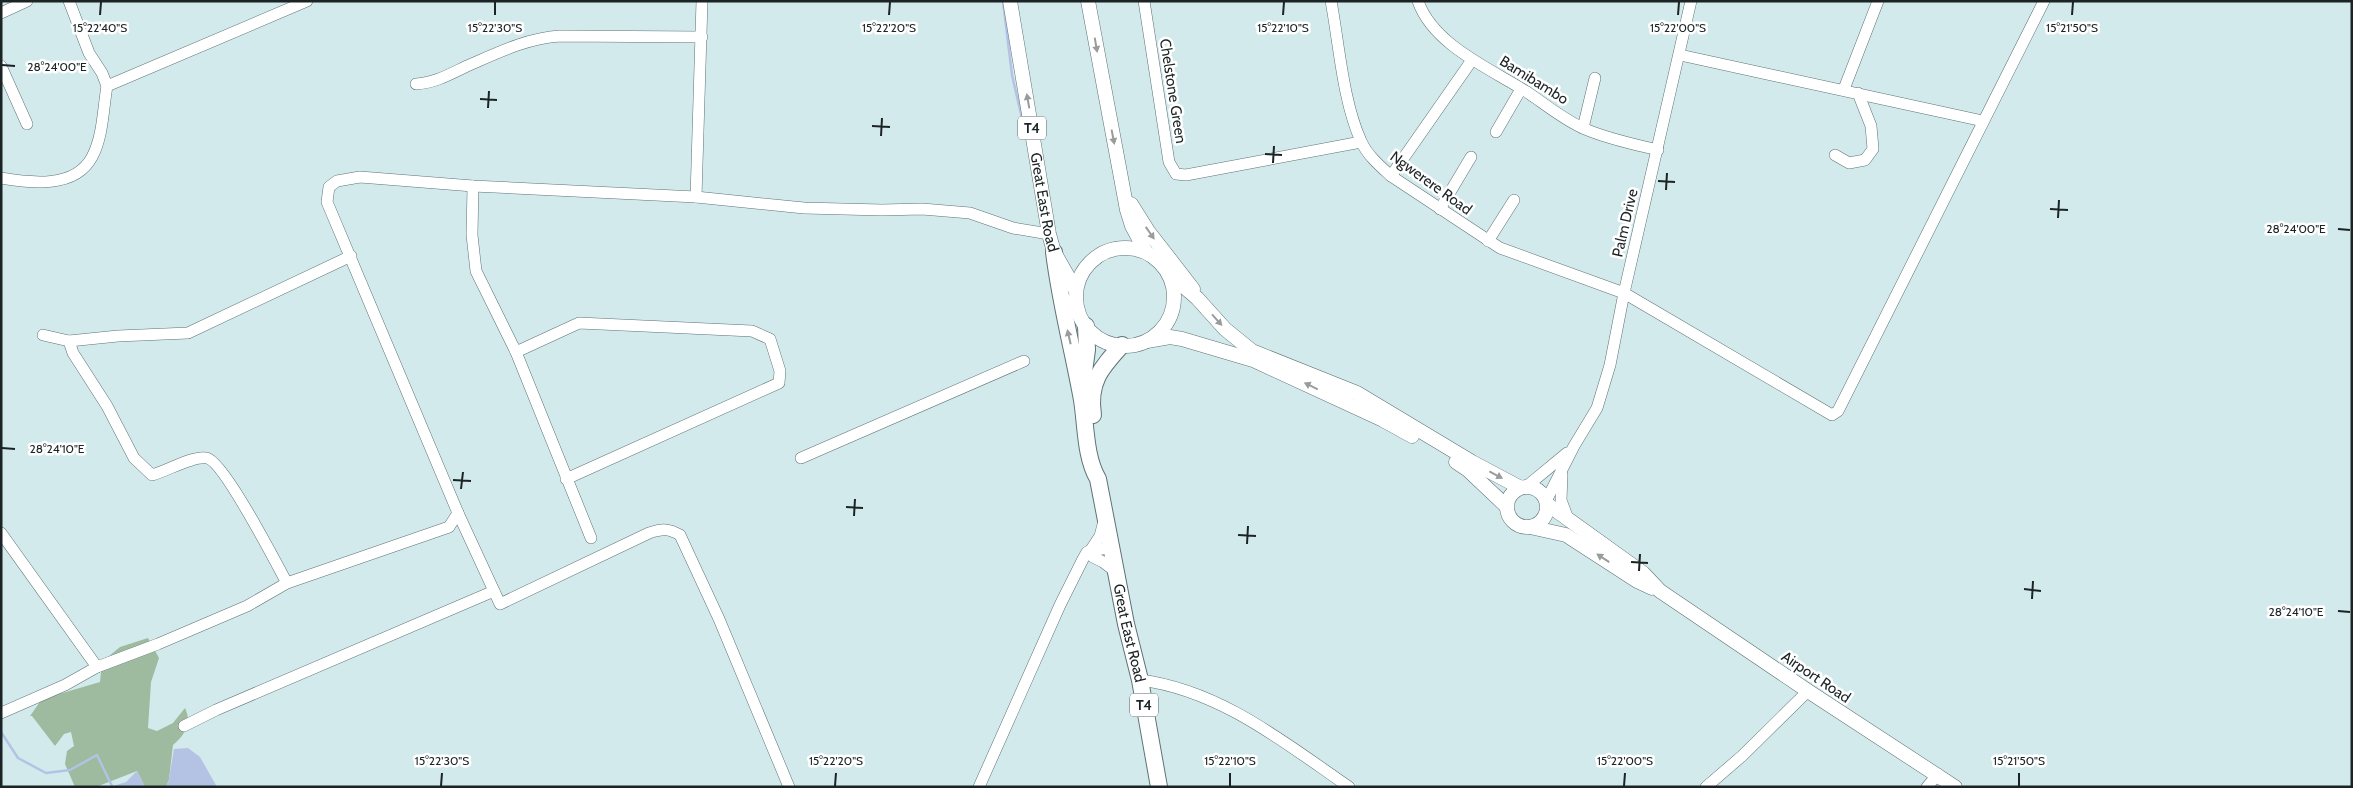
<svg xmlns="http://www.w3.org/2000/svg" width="2353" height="788" viewBox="0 0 2353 788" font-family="Cabin,sans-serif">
  <rect width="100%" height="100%" fill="#d3eaed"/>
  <path fill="#9eba9f" d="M 148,638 L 159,658 L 151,682 L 148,728 L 157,731 L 173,723 L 185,708 C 192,723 186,734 173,745 L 169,779 L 166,787 L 145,787 L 137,771 L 96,787 L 75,787 L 65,764 L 67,751 L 74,746 L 71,732 L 64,734 L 55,746 L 32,716 L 30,716 L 42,699 L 100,682 L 102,662 L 120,647 Z"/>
  <g fill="#b4c2e4">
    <polygon points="188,748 200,757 217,787 166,787 169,779 174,749"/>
    <polygon points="137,771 145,787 110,787 126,782"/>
  </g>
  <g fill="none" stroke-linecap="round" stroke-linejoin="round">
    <g stroke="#b4c2e4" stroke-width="2.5">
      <polyline points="1003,1 1012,75 1024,127"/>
      <polyline points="1,732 18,758 46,773 70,770 97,755 112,786"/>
    </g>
    <defs>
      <g id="minor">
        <polyline points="69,1 89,53 102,73 107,86 307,1"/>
        <polyline points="1144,1 1169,162 1176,174 1186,175 1361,142"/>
        <path d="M 1331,1 C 1339,44 1343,102 1361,141 C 1367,155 1380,166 1391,176 L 1500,248 L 1624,293 L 1832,415 L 1838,411 L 2044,1"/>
        <path d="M 1418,1 C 1433,45 1491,69 1527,92 C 1545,104 1564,120 1585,129 C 1608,139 1633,144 1658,150"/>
        <polyline points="1,13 27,1"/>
        <polyline points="1680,55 1983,121"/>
        <polyline points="1,66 27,124"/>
        <path d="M 416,84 C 435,83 450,74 467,66 C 497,53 527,38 560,36 L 702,37"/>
        <polyline points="1844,89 1878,1"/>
        <polyline points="1583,128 1595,78"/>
        <polyline points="1496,132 1521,89"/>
        <polyline points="1835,155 1849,163 1865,160 1873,149 1871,126 1858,93"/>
        <polyline points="1391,176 1472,60"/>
        <path d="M 1,178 C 30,183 75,189 92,157 C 103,137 103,109 107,86"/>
        <polyline points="473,186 472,235 476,271 516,352 591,538"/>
        <polyline points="696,197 702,1"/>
        <polyline points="1440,209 1471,157"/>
        <polyline points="1488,241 1514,200"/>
        <path d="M 43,335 L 69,341 L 73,353 L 107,406 L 134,458 L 152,475 C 167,471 194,455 207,458 C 224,462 276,563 287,583"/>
        <polyline points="69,341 118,336 188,333 351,256"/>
        <polyline points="516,352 579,323 752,331 770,339 780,371 779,383 566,479"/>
        <polyline points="801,458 1024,361"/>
        <polyline points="1562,475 1561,500 1568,519"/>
        <polyline points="1527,486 1567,453"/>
        <polyline points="1546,501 1574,446 1597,408 1610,365 1624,293 1691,1"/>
        <polyline points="1,533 97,667"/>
        <polyline points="1090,551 1100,536 1104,521"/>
        <polyline points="1093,557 1103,562 1116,572"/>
        <path d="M 494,591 L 500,604 L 649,533 C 662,529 668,528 680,535 L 719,619 L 789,787"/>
        <path d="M 1140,680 C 1220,690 1285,743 1349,787"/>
        <polyline points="1,713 65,685 97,667 158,644 247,606 287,583 449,527 458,513"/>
        <polyline points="184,726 216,710 494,591 458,513 327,202 329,187 337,181 360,177 473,186 696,197 804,208 882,210 922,209 970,213 1013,228 1049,234"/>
        <polyline points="979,787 1060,605 1083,559 1087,552 1111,547"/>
        <polyline points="1706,787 1742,756 1808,691"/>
        <polyline points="1927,787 1938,774"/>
      </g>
      <g id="major">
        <path id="s1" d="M 1010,1 L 1049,234 L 1054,252 L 1075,289"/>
        <polyline points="1088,1 1127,210 1132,226 1146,252"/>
        <polyline points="1131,204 1148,231 1193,289"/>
        <circle cx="1125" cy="297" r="49"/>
        <polyline points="1169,274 1197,298 1225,329 1252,351 1357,393 1472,462 1519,487"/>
        <polyline points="1147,341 1170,337 1182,339 1253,360 1383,420 1412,436"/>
        <polyline points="1456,462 1468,470 1506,506"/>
        <circle cx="1527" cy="507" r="20"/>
        <polyline points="1547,504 1643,573 1660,591 1808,691 1955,787"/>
        <polyline points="1530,527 1566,535 1637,581 1652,588"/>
      </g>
      <g id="highway">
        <path id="s2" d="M 1054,252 C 1060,302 1073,350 1082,400 C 1086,425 1085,457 1098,479 L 1126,624 L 1140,680 L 1159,787"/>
        <polyline points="1083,379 1087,350 1086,326"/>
        <path d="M 1093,415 C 1088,382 1101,368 1122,345"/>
      </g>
    </defs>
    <use href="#minor" stroke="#5e7275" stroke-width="12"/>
    <use href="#major" stroke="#5e7275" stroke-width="15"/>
    <use href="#highway" stroke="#5e7275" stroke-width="18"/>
    <use href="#minor" stroke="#fff" stroke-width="11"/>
    <use href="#major" stroke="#fff" stroke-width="14"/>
    <use href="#highway" stroke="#fff" stroke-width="16"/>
  </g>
  <defs><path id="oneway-solid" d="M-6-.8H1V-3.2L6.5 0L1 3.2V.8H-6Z" transform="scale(1.25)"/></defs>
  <g fill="#989c9c">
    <use href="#oneway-solid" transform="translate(1096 45) rotate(80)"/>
    <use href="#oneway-solid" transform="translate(1028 101) rotate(-100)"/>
    <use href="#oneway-solid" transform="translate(1113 137) rotate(79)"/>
    <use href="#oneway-solid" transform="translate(1150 233) rotate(55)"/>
    <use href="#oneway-solid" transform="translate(1217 320) rotate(48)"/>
    <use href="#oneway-solid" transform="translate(1069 337) rotate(-103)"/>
    <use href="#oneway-solid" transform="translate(1311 386) rotate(-154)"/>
    <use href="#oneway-solid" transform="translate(1496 475) rotate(28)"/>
    <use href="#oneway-solid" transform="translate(1603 558) rotate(-147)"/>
  </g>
  <path fill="none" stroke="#1b2324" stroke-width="2" d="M 100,15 L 101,2M 495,15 L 495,2M 889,15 L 890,2M 1283,15 L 1284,2M 1678,15 L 1679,2M 2072,15 L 2073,2M 2,65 L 15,66M 480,99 L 497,100M 488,108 L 489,91M 872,126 L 890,127M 881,136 L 882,118M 1265,154 L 1282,155M 1273,163 L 1274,146M 1658,181 L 1675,182M 1666,190 L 1667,173M 2050,209 L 2068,210M 2058,218 L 2059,200M 2338,229 L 2350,230M 2,448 L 15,449M 453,480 L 471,481M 461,489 L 463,472M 846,507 L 863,508M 854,516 L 855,499M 1238,535 L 1256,536M 1247,544 L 1248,526M 1631,562 L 1648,563M 1639,571 L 1640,554M 2024,589 L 2041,591M 2032,599 L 2033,581M 2338,611 L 2350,612M 441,786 L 442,773M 835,786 L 836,773M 1230,786 L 1230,773M 1624,786 L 1625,773M 2019,786 L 2019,773"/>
  <g text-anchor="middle" stroke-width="5" stroke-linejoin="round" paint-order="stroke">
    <g fill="#fff" stroke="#5f6566" stroke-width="1">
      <rect x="1018" y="116.5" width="28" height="23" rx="4"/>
      <rect x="1130" y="693.5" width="28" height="23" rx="4"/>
    </g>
    <g font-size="14" font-weight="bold" fill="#1b2324">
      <text x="1032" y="133">T4</text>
      <text x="1144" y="710">T4</text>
    </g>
    <g font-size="15" fill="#1b2324" stroke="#fff">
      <text transform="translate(1534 80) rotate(32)" y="5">Bamibambo</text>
      <text transform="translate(1173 91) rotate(81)" y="5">Chelstone Green</text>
      <text transform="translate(1431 183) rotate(36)" y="5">Ngwerere Road</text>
      <text dy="5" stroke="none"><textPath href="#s1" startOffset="204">Great East Road</textPath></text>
      <text transform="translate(1625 223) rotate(-77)" y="5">Palm Drive</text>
      <text dy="5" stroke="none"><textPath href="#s2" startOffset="389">Great East Road</textPath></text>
      <text transform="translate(1816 677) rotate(34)" y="5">Airport Road</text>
    </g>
  </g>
  <g font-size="12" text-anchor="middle" fill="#1b2324" stroke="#fff" stroke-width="5" stroke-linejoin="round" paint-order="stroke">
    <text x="100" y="32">15°22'40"S</text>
    <text x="495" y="32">15°22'30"S</text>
    <text x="889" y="32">15°22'20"S</text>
    <text x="1283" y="32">15°22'10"S</text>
    <text x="1678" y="32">15°22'00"S</text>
    <text x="2072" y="32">15°21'50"S</text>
    <text x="57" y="71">28°24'00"E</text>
    <text x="2296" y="233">28°24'00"E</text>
    <text x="57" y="453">28°24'10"E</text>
    <text x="2296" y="616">28°24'10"E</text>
    <text x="442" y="765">15°22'30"S</text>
    <text x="836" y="765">15°22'20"S</text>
    <text x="1230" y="765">15°22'10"S</text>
    <text x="1625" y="765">15°22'00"S</text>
    <text x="2019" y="765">15°21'50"S</text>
  </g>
  <rect width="2353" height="788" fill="none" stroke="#1b2324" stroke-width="5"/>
</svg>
